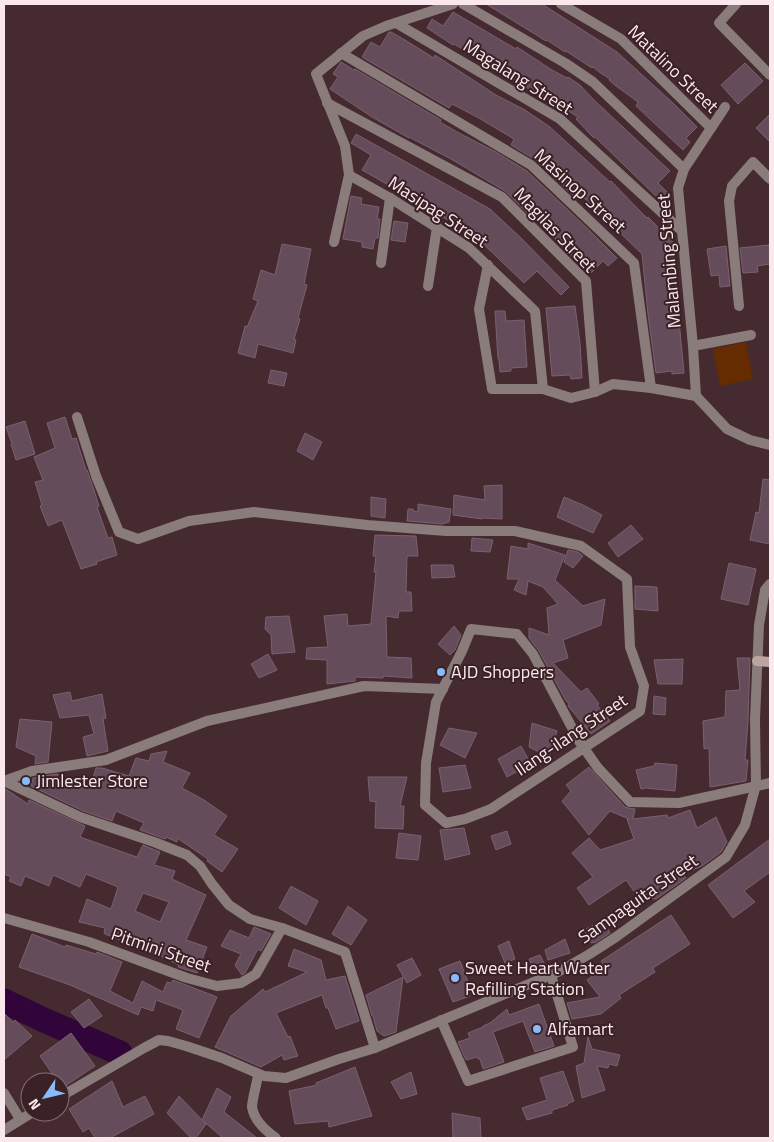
<svg xmlns="http://www.w3.org/2000/svg" width="774" height="1142" viewBox="0 0 774 1142" font-family="'Titillium Web',sans-serif">
  <rect width="100%" height="100%" fill="#452a30"/>
  <polygon fill="#652b01" points="746,342 753,379 720,386 713,349"/>
  <g fill="none" stroke-linecap="round" stroke-linejoin="round">
    <polyline stroke="#310539" stroke-width="25" points="4,1001 46,1021 120,1053"/>
  </g>
  <g fill="#654c5a" stroke="#7b6170" fill-rule="evenodd">
    <polygon points="486,4 542,4 617,52 673,103 697,127 686,138 690,142 683,150 636,106 638,102 616,86 609,80 610,79 599,72 593,67 592,68 566,51 565,52 547,40 546,41"/>
    <polygon points="453,12 516,49 517,47 552,70 567,78 568,77 580,85 593,99 670,171 658,183 667,192 660,200 595,137 594,138 590,134 576,119 578,117 554,102 553,103 539,94 539,95 454,44 453,45 427,28 432,19 443,26"/>
    <polygon points="389,32 391,32 405,40 434,58 435,55 496,95 525,110 550,127 610,182 611,181 641,212 647,218 648,217 673,242 676,289 684,373 672,374 672,371 656,373 648,314 642,254 581,195 577,199 536,160 511,145 514,139 477,117 452,104 449,108 362,57 371,42 380,47"/>
    <polygon points="341,62 354,70 355,69 441,120 440,122 459,133 496,152 527,171 587,228 617,258 608,266 603,261 590,274 544,227 543,228 505,191 451,159 409,137 409,138 372,117 330,89 338,77 333,74"/>
    <polygon points="745,63 763,81 738,104 721,85"/>
    <polygon points="770,114 770,142 756,128"/>
    <polygon points="356,134 490,209 521,238 569,287 561,295 537,271 524,283 476,237 420,203 362,170 371,155 351,143"/>
    <polygon points="351,196 362,198 361,204 379,207 377,219 380,219 378,238 375,238 373,249 362,247 362,242 343,239"/>
    <polygon points="394,221 408,223 405,242 391,240"/>
    <polygon points="282,244 311,249 304,284 307,285 298,318 300,319 294,339 296,340 293,353 258,344 255,358 238,353 245,326 247,327 258,301 253,299 261,270 275,275"/>
    <polygon points="769,245 770,264 757,266 758,272 743,273 740,248"/>
    <polygon points="726,246 730,286 720,287 719,275 711,276 707,249"/>
    <polygon points="575,306 580,343 582,378 571,379 570,375 552,376 546,308"/>
    <polygon points="495,311 505,311 506,321 524,320 527,367 511,368 511,371 500,372 499,359 498,359"/>
    <polygon points="271,370 287,373 284,386 268,383"/>
    <polygon points="65,417 72,439 76,438 86,470 87,470 93,487 99,506 97,507 108,538 112,537 117,555 96,562 97,564 81,569 62,520 48,526 40,506 42,505 35,482 43,480 34,457 55,448 47,423"/>
    <polygon points="25,421 35,454 16,460 11,444 12,444 6,427"/>
    <polygon points="305,433 322,442 313,460 297,451"/>
    <polygon points="763,479 770,480 770,544 750,540 756,512 759,513"/>
    <polygon points="502,485 502,519 482,518 482,519 453,515 454,495 485,500 484,486"/>
    <polygon points="371,497 386,499 385,518 371,516"/>
    <polygon points="564,497 583,505 602,515 593,533 557,517"/>
    <polygon points="418,504 451,509 449,522 442,524 407,521 408,509 413,509 414,511 418,512"/>
    <polygon points="631,525 643,539 618,557 608,543"/>
    <polygon points="375,535 416,536 418,556 407,556 406,592 411,592 412,611 399,611 398,618 386,616 387,657 411,658 412,678 383,676 383,678 355,677 355,681 327,684 327,660 306,659 307,648 328,647 324,616 347,614 348,626 371,624 376,572 374,572 376,556 373,556"/>
    <polygon points="472,538 493,540 490,552 471,551"/>
    <polygon points="528,543 565,555 555,580 583,606 605,599 601,625 563,640 568,658 553,663 581,692 587,688 599,704 597,705 610,721 591,734 568,706 569,704 566,701 539,651 529,638 529,628 549,635 547,608 558,604 543,587 528,581 526,595 514,590 519,579 507,579 511,546 528,549"/>
    <polygon points="568,550 578,552 583,556 573,568 564,562"/>
    <polygon points="729,563 756,569 748,605 721,599"/>
    <polygon points="431,565 453,565 455,577 432,578"/>
    <polygon points="635,586 657,587 658,611 635,609"/>
    <polygon points="289,616 295,652 272,654 271,635 265,629 266,617"/>
    <polygon points="454,626 461,635 455,650 450,655 438,644"/>
    <polygon points="268,654 277,670 259,678 251,664"/>
    <polygon points="737,658 750,658 748,722 745,760 748,760 746,781 710,787 709,748 704,749 703,721 725,717 726,691 740,690"/>
    <polygon points="683,659 682,684 658,684 654,660"/>
    <polygon points="70,692 72,701 102,694 106,718 103,719 108,751 87,756 83,737 94,734 89,715 60,718 53,695"/>
    <polygon points="654,696 666,698 665,715 653,714"/>
    <polygon points="20,719 52,722 48,762 35,764 36,756 16,747"/>
    <polygon points="532,723 557,731 549,757 529,747"/>
    <polygon points="449,728 477,733 465,758 440,745"/>
    <polygon points="521,746 531,764 507,777 498,759"/>
    <polygon points="167,751 163,762 190,773 182,788 204,800 227,816 214,835 238,849 222,872 207,861 208,859 177,838 177,842 166,837 165,839 140,830 144,823 116,811 112,821 83,811 31,786 33,778 56,774 58,774 56,786 91,784 96,768 102,768 129,776 136,758 149,761 151,754"/>
    <polygon points="655,763 677,765 675,791 646,788 641,789 636,770 654,766"/>
    <polygon points="465,765 471,788 443,792 439,768"/>
    <polygon points="589,767 625,807 628,808 635,809 633,819 667,815 668,818 690,810 697,828 716,817 727,842 721,852 702,866 683,874 686,878 656,899 638,897 626,880 589,905 577,888 593,877 572,853 589,838 600,850 634,839 627,819 629,819 610,811 589,835 562,801 571,791 566,785"/>
    <polygon points="368,777 407,777 400,806 404,806 403,829 375,828 376,802 370,801"/>
    <path d="M 4,788 L 28,804 L 29,800 L 85,826 L 80,837 L 137,857 L 143,845 L 160,852 L 154,865 L 175,871 L 172,879 L 206,895 L 186,940 L 207,947 L 197,973 L 178,967 L 179,965 L 154,953 L 105,934 L 104,933 L 105,928 L 79,922 L 87,899 L 111,909 L 118,887 L 86,874 L 80,887 L 53,875 L 49,886 L 25,876 L 21,886 L 9,881 L 11,877 L 4,874 ZM 143,893 L 169,902 L 160,922 L 135,911 Z"/>
    <polygon points="464,828 470,854 445,860 440,830"/>
    <polygon points="507,831 511,844 496,850 491,836"/>
    <polygon points="399,833 421,836 418,860 396,858"/>
    <polygon points="770,839 770,872 744,891 755,902 733,918 708,885"/>
    <polygon points="291,886 318,901 306,925 279,908"/>
    <polygon points="348,906 367,920 351,945 332,934"/>
    <polygon points="671,915 690,944 653,968 655,972 619,995 621,998 601,1014 572,1019 567,1003 600,997 587,980 605,967 601,961"/>
    <polygon points="603,920 610,933 596,942 591,943 584,930"/>
    <polygon points="254,927 271,934 261,951 258,949 245,973 242,975 235,965 241,954 221,946 230,930 249,938"/>
    <polygon points="32,934 65,947 66,945 96,954 97,952 122,962 110,991 133,1003 142,981 163,992 167,982 171,983 173,980 217,997 199,1038 176,1029 183,1010 156,1000 153,1011 141,1007 138,1015 70,985 19,967"/>
    <polygon points="565,939 570,953 548,960 545,950"/>
    <polygon points="509,941 515,959 505,963 498,946"/>
    <polygon points="294,949 321,960 326,980 345,976 359,1021 336,1029 328,1008 326,1008 322,995 276,1013 288,1037 290,1036 298,1056 284,1060 282,1055 261,1067 215,1047 231,1016 263,989 265,992 307,972 288,966"/>
    <polygon points="540,955 547,969 536,974 529,959"/>
    <polygon points="412,958 421,975 407,983 397,965"/>
    <polygon points="460,961 470,987 467,989 470,996 453,1002 439,969"/>
    <polygon points="403,977 396,1032 384,1036 377,1031 373,1016 372,1016 366,995"/>
    <polygon points="89,999 102,1016 84,1028 71,1012"/>
    <polygon points="539,1004 554,1046 535,1052 523,1021 493,1032 504,1062 483,1069 480,1059 478,1059 477,1057 466,1060 458,1042 470,1038 468,1033 483,1027 483,1026 490,1023 507,1009 509,1015"/>
    <polygon points="4,1013 13,1022 15,1020 32,1036 4,1060"/>
    <polygon points="71,1033 95,1066 62,1088 60,1085 60,1082 58,1082 40,1056"/>
    <polygon points="588,1037 592,1049 620,1055 617,1066 609,1064 608,1068 597,1066 605,1090 582,1098 576,1066 584,1063"/>
    <polygon points="355,1067 372,1116 329,1127 328,1121 295,1124 289,1091 317,1085 316,1083"/>
    <polygon points="563,1071 574,1101 567,1104 568,1105 552,1110 552,1113 527,1120 522,1108 547,1100 540,1078"/>
    <polygon points="411,1072 417,1094 401,1099 391,1082"/>
    <polygon points="112,1081 123,1107 145,1096 154,1114 110,1138 95,1138 89,1128 83,1132 69,1109"/>
    <polygon points="217,1088 231,1097 224,1112 257,1138 223,1138 202,1120"/>
    <polygon points="179,1096 206,1124 196,1138 191,1138 167,1113"/>
    <polygon points="452,1113 480,1118 481,1138 453,1138"/>
  </g>
  <g fill="none" stroke-linecap="round" stroke-linejoin="round">
    <g stroke="#8a7c7a" stroke-width="10">
      <polyline points="463,4 565,63 593,82 684,169"/>
      <polyline points="561,4 621,39 711,128"/>
      <polyline points="736,4 719,23 770,75"/>
      <polyline points="396,23 560,119 682,231"/>
      <polyline points="341,53 531,165 634,263 651,388"/>
      <polyline points="327,103 502,197 586,281 595,392"/>
      <polyline points="349,175 390,198 469,248 535,311 543,389"/>
      <polyline points="334,242 349,175 345,146 316,74 363,36 386,26 453,4"/>
      <polyline points="381,263 390,198"/>
      <polyline points="488,265 479,309 492,389 543,389 571,398 595,392 613,384 651,388 696,396 727,429 750,440 770,445"/>
      <polyline points="428,286 437,227"/>
      <polyline points="739,306 729,201 732,186 753,162 770,179"/>
      <polyline points="693,346 751,335"/>
      <polyline points="696,396 693,346 678,188 684,169 725,107"/>
      <polyline points="77,417 96,476 119,532 138,539 189,521 254,512 367,525 446,531 515,531 581,546 627,579 630,647 644,686 640,711 491,809 465,819 446,823 425,805 426,763 436,702 462,651 471,629 517,634 533,654 579,741 598,768 630,802 679,803 770,783"/>
      <polyline points="4,781 80,817 154,842 187,855 200,866 212,884 229,905 250,919 282,928 345,952 375,1048"/>
      <polyline points="4,781 32,771 106,760 207,721 364,686 443,689"/>
      <polyline points="4,918 89,942 187,978 217,986 241,983 256,974 282,928"/>
      <polyline points="441,1020 468,1081 573,1047 551,975"/>
      <path d="M 258,1075 C 257,1083 252,1100 252,1107 C 254,1120 266,1131 276,1138"/>
      <polyline points="4,1093 20,1119"/>
      <polyline points="60,1097 144,1048 159,1040 168,1041 186,1046 222,1058 264,1076 286,1078 339,1059 375,1048 558,972 588,955 616,937 726,857 745,825 756,785 755,719 759,625 765,590 770,584"/>
      <polyline points="4,1130 33,1112"/>
    </g>
    <polyline stroke="#bca5a1" stroke-width="10" points="757,661 770,662"/>
  </g>
  <g fill="#88bbfc" stroke="#3a2126" stroke-width="2">
    <circle cx="441" cy="672" r="5"/>
    <circle cx="26" cy="781" r="5"/>
    <circle cx="455" cy="978" r="5"/>
    <circle cx="537" cy="1029" r="5"/>
  </g>
  <g text-anchor="middle" stroke-width="4" stroke-linejoin="round" paint-order="stroke">
    <g font-size="18" fill="#fae8ec" stroke="#3a2126">
      <text transform="translate(673 69) rotate(44)" y="6">Matalino Street</text>
      <text transform="translate(518 77) rotate(32)" y="6">Magalang Street</text>
      <text transform="translate(580 191) rotate(42)" y="6">Masinop Street</text>
      <text transform="translate(438 212) rotate(33)" y="6">Masipag Street</text>
      <text transform="translate(555 230) rotate(46)" y="6">Magilas Street</text>
      <text transform="translate(669 261) rotate(-95)" y="6">Malambing Street</text>
      <text transform="translate(571 735) rotate(-34)" y="6">Ilang-ilang Street</text>
      <text transform="translate(638 899) rotate(-35)" y="6">Sampaguita Street</text>
      <text transform="translate(161 950) rotate(19)" y="6">Pitmini Street</text>
    </g>
    <g font-size="18" fill="#fae8ec" stroke="#3a2126" text-anchor="start">
      <text x="451" y="678">AJD Shoppers</text>
      <text x="36" y="787">Jimlester Store</text>
      <text x="465" y="974">Sweet Heart Water<tspan x="465" dy="21">Refilling Station</tspan></text>
      <text x="547" y="1035">Alfamart</text>
    </g>
  </g>
  <rect width="774" height="1142" fill="none" stroke="#fae8ec" stroke-width="10"/>
  <g transform="translate(45 1097) rotate(235)"><circle r="24" fill="#3a2126" stroke="#877175"/>
  <path d="M0-4L9 19L0 12L-9 19Z" fill="#88bbfc"/>
  <text y="-8" font-size="14" font-weight="bold" text-anchor="middle" fill="#fae8ec">N</text>
  </g>
</svg>
